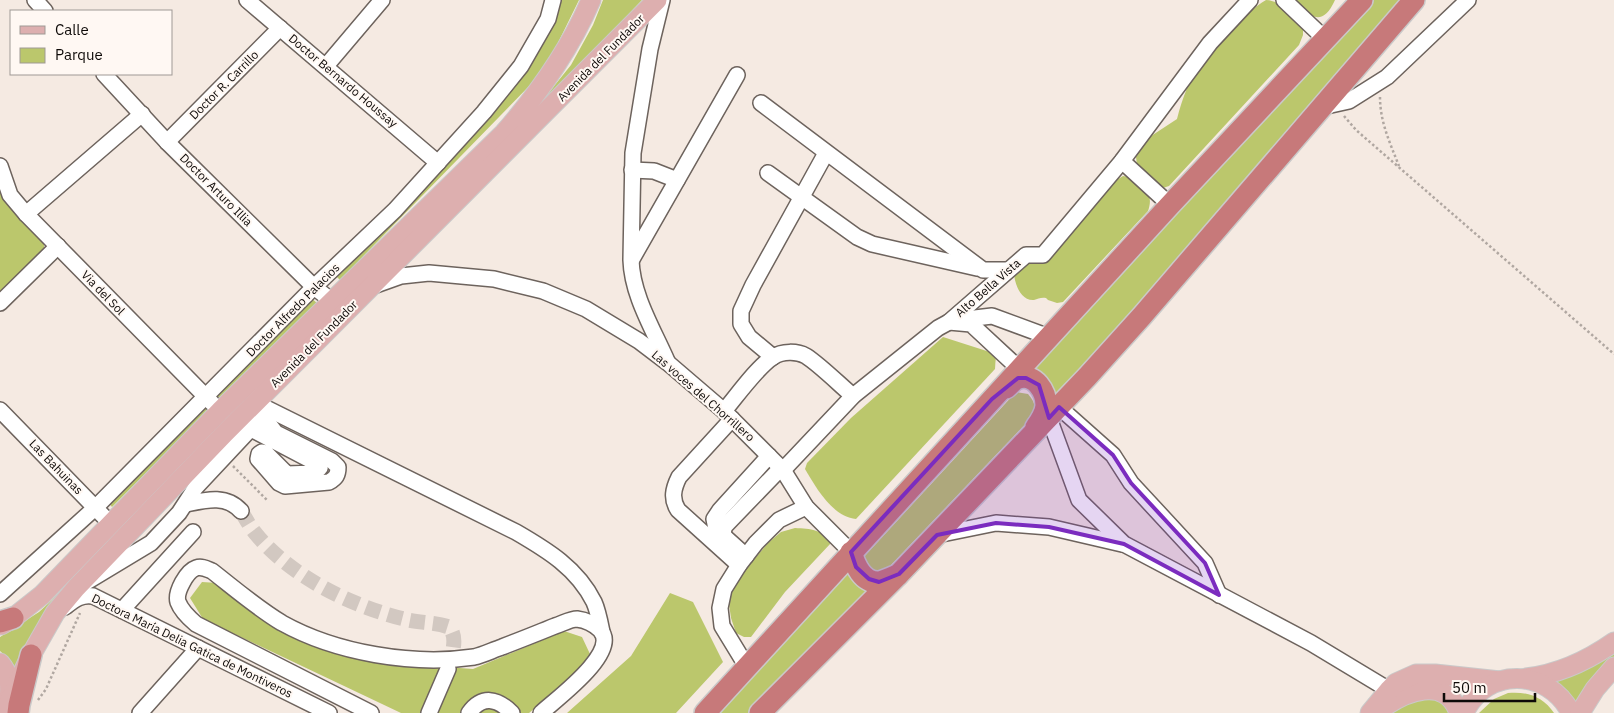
<svg xmlns="http://www.w3.org/2000/svg" width="1614" height="713" viewBox="0 0 1614 713" font-family="'IBM Plex Sans',sans-serif">
  <rect width="100%" height="100%" fill="#f5eae2"/>
  <g fill="#bbc76c">
    <polygon points="560,0 579,0 553,53 535,80 340,280 335,275 443,167"/>
    <polygon points="603,0 642,0 555,92 43,616 22,652 16,669 11,661 0,651 0,637 39,612 52,600 183,460 534,111 571,65 593,25"/>
    <path d="M 1266,0 C 1283,1 1292,15 1303,27 L 1303,35 L 1299,45 L 1169,186 L 1163,188 L 1158,187 L 1137,165 L 1136,157 L 1139,149 L 1145,140 L 1177,119 C 1189,74 1202,56 1236,25 C 1246,16 1255,6 1266,0 Z"/>
    <path d="M 1292,0 L 1335,0 C 1322,29 1309,16 1292,0 Z"/>
    <polygon points="1370,0 1406,0 1057,400 1050,385 1027,369"/>
    <path d="M 1123,176 C 1142,179 1155,192 1148,211 L 1063,302 L 1057,303 L 1048,300 L 1046,298 C 1041,297 1038,299 1034,300 C 1020,301 1014,282 1014,272 L 1115,181 Z"/>
    <polygon points="0,182 44,241 44,250 0,293"/>
    <polygon points="311,298 317,303 221,399 215,394"/>
    <path d="M 943,337 L 996,354 L 995,369 L 856,519 C 833,517 816,488 805,469 L 807,463 L 851,418 Z"/>
    <path d="M 1016,392 L 1028,394 C 1034,401 1036,406 1034,415 L 889,567 L 881,572 L 873,575 L 862,559 Z"/>
    <polygon points="203,405 208,411 112,507 107,501"/>
    <path d="M 795,528 C 811,529 822,529 831,543 L 785,592 L 751,637 L 744,637 L 736,633 L 731,618 L 729,604 L 733,587 L 750,564 L 768,543 L 781,532 Z"/>
    <polygon points="847,566 875,588 749,713 714,713"/>
    <polygon points="202,582 218,583 270,624 392,663 473,669 564,631 582,637 590,654 575,675 529,713 401,713 203,619 190,598"/>
    <polygon points="670,593 693,602 723,662 676,713 567,713 631,656"/>
    <polygon points="1614,651 1614,660 1577,706 1554,682"/>
    <polygon points="1429,693 1455,713 1382,713"/>
    <path d="M 1508,693 C 1527,691 1543,697 1554,713 L 1479,713 L 1494,699 Z"/>
  </g>
  <g fill="none" stroke-linecap="round" stroke-linejoin="round">
    <path stroke="#d2c8c1" stroke-width="15" stroke-dasharray="15 8" stroke-linecap="butt" d="M 241,511 C 246,519 250,527 256,534 C 290,576 351,606 404,619 C 418,623 435,622 449,627 C 459,638 451,656 448,669"/>
    <defs>
      <g id="minor">
        <polyline points="35,0 45,11"/>
        <polyline points="247,0 438,163"/>
        <path d="M 662,0 L 650,49 L 633,153 L 631,260 C 632,295 653,329 667,361"/>
        <polyline points="1284,0 1325,39"/>
        <polyline points="326,66 382,0"/>
        <polyline points="104,74 167,142 314,287 332,301"/>
        <polyline points="761,103 983,270 1007,270"/>
        <polyline points="1322,107 1349,101 1387,77 1468,0"/>
        <polyline points="167,142 280,28"/>
        <polyline points="1122,161 1170,205"/>
        <polyline points="0,166 10,195 26,214 212,403"/>
        <polyline points="632,170 654,171 677,180"/>
        <polyline points="768,173 857,237 872,244 977,268"/>
        <polyline points="26,214 142,114"/>
        <polyline points="632,259 737,75"/>
        <polyline points="373,286 401,276 429,273 494,279 543,291 586,309 639,341 668,363 724,411 783,470 806,507 851,552"/>
        <polyline points="0,303 58,246"/>
        <polyline points="958,320 992,316 1049,337"/>
        <polyline points="949,322 971,324 1027,376"/>
        <polyline points="773,357 749,337 741,324 741,311 753,285 826,153"/>
        <polyline points="1059,407 1113,455 1131,483 1205,563 1219,595"/>
        <path d="M 266,408 L 516,532 C 547,550 577,568 594,602 C 598,611 600,622 602,632"/>
        <polyline points="0,410 111,524"/>
        <path d="M 724,411 C 736,397 758,366 773,357 C 782,351 797,351 806,356 C 820,365 840,385 853,396"/>
        <polyline points="1049,418 1079,500 1124,544 1311,643 1389,690"/>
        <path d="M 732,419 L 679,477 C 673,489 671,499 678,510 L 739,565"/>
        <path d="M 251,429 L 318,464 L 320,468 L 314,473 L 287,474 L 266,453 L 262,452 L 259,454 L 258,459 L 279,483 L 285,486 L 329,482 C 336,478 338,475 338,467 L 332,461 L 276,433 L 262,415"/>
        <polyline points="783,470 853,396 938,328 949,322 1026,255 1043,255 1122,161 1210,43 1250,0"/>
        <path d="M 186,504 C 205,500 226,494 241,511"/>
        <polyline points="724,535 723,532 725,526 781,468"/>
        <polyline points="937,535 996,523 1049,527 1122,544"/>
        <polyline points="746,556 716,529 714,519 720,510 769,456"/>
        <polyline points="88,581 151,543 179,513 196,487 257,422"/>
        <polyline points="0,594 95,508 314,287 395,210 484,112 521,66 548,19 553,0"/>
        <path d="M 65,607 C 74,600 81,594 93,596 L 329,713"/>
        <polyline points="122,610 193,532"/>
        <polyline points="747,667 722,626 720,608 724,589 739,565 756,543 779,520 806,507"/>
        <polyline points="140,713 198,648"/>
        <path d="M 371,713 L 196,624 C 189,618 181,610 178,602 C 175,592 187,571 196,568 C 202,566 207,569 212,571 C 235,589 257,608 282,623 C 336,653 413,666 474,657 C 483,655 493,650 502,647 C 520,640 538,633 555,626 C 562,624 570,619 577,619 C 585,620 594,624 600,630 C 621,652 555,700 541,713"/>
        <polyline points="429,713 448,669"/>
        <path d="M 469,713 C 482,695 497,698 512,713"/>
      </g>
      <g id="major">
        <path d="M 1,625 L 13,618 L 42,595 L 220,411 L 504,133 C 539,93 570,49 591,0"/>
        <path d="M 0,663 C 9,674 11,683 9,698"/>
        <path d="M 1526,678 C 1559,674 1587,661 1614,642"/>
        <path d="M 1381,709 C 1404,692 1446,674 1459,713"/>
        <polyline points="4,713 31,655 55,613 76,588 224,434 657,0"/>
        <polyline points="1370,713 1389,690 1396,683 1416,674 1435,674 1500,681"/>
        <path d="M 1464,713 C 1486,666 1548,668 1571,713"/>
        <polyline points="1580,713 1595,689 1614,667"/>
      </g>
      <g id="highway">
        <path d="M 1006,388 C 1010,385 1014,379 1019,378 C 1035,373 1046,392 1046,405 C 1046,412 1040,422 1036,427"/>
        <path d="M 851,552 C 855,565 862,583 879,582 C 885,581 892,577 898,575"/>
        <polyline points="0,622 13,618"/>
        <polyline points="18,713 19,705 31,655"/>
        <polyline points="705,713 1170,205 1362,0"/>
        <polyline points="760,713 899,574 1087,377 1142,316 1414,0"/>
      </g>
    </defs>
    <use href="#minor" stroke="#6d635d" stroke-width="18"/>
    <use href="#major" stroke="#cac9c9" stroke-width="21"/>
    <use href="#highway" stroke="#cac9c9" stroke-width="24"/>
    <g stroke="#b0a7a1" stroke-width="2.5" stroke-dasharray="2.5 2.5" stroke-linecap="butt">
      <path d="M 1380,97 C 1380,122 1390,143 1399,166"/>
      <polyline points="1344,116 1356,130 1614,354"/>
      <polyline points="233,466 267,500"/>
      <polyline points="38,700 46,689 80,613"/>
    </g>
    <use href="#minor" stroke="#fff" stroke-width="15"/>
    <use href="#major" stroke="#ddafaf" stroke-width="19"/>
    <use href="#highway" stroke="#c7797a" stroke-width="21"/>
  </g>
  <path fill="#7b2cbf" fill-opacity="0.2" stroke="#7b2cbf" stroke-width="4" stroke-linejoin="round" d="M 1018,378 L 1026,378 L 1039,385 L 1049,418 L 1059,407 L 1113,455 L 1131,483 L 1205,563 L 1219,595 L 1124,544 L 1049,527 L 996,523 L 937,535 L 899,574 L 879,582 L 869,579 L 856,567 L 851,552 L 992,399 Z"/>
  <g text-anchor="middle" stroke-width="4" stroke-linejoin="round" paint-order="stroke">
    <g font-size="12" fill="#0e0a08" stroke="#fff8f3">
      <text transform="translate(601 58) rotate(-45)" y="4">Avenida del Fundador</text>
      <text transform="translate(343 81) rotate(40)" y="4">Doctor Bernardo Houssay</text>
      <text transform="translate(224 85) rotate(-45)" y="4">Doctor R. Carrillo</text>
      <text transform="translate(216 190) rotate(45)" y="4">Doctor Arturo Illia</text>
      <text transform="translate(988 288) rotate(-41)" y="4">Alto Bella Vista</text>
      <text transform="translate(103 293) rotate(46)" y="4">Via del Sol</text>
      <text transform="translate(293 310) rotate(-45)" y="4">Doctor Alfredo Palacios</text>
      <text transform="translate(314 344) rotate(-45)" y="4">Avenida del Fundador</text>
      <text transform="translate(703 396) rotate(41)" y="4">Las voces del Chorrillero</text>
      <text transform="translate(56 467) rotate(46)" y="4">Las Bahuinas</text>
      <text transform="translate(192 646) rotate(26)" y="4">Doctora María Delia Gatica de Montiveros</text>
    </g>
  </g>
  <rect x="10" y="10" width="162" height="65" fill="#fff8f3" stroke="#9f9995"/>
  <rect x="20" y="26" width="25" height="8" fill="#ddafaf" stroke="#9f9995"/>
  <text x="55" y="35" font-size="15" fill="#0e0a08">Calle</text>
  <rect x="20" y="48" width="25" height="15" fill="#bbc76c" stroke="#9f9995"/>
  <text x="55" y="60" font-size="15" fill="#0e0a08">Parque</text>
  <path d="M1444 693v8h91v-8" fill="none" stroke="#0e0a08" stroke-width="2.5"/>
  <text x="1452" y="693" font-size="15" fill="#0e0a08" stroke="#fff8f3" stroke-width="4" paint-order="stroke">50 m</text>
</svg>
